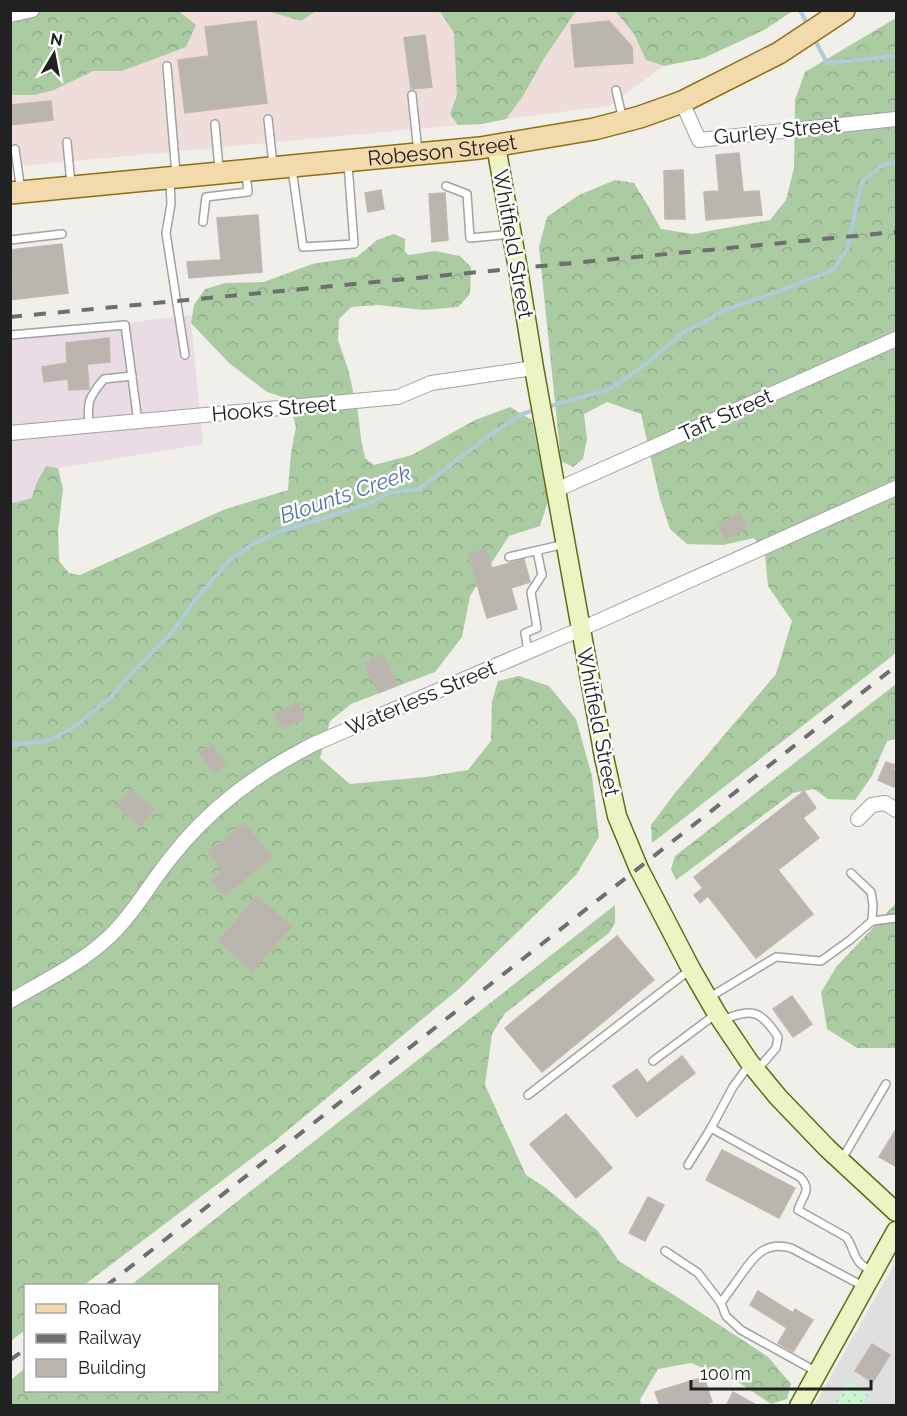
<svg xmlns="http://www.w3.org/2000/svg" width="907" height="1416" viewBox="0 0 907 1416" font-family="Raleway,sans-serif">
  <defs>
    <pattern id="forest-crowns" width="20" height="18" patternUnits="userSpaceOnUse" patternTransform="scale(1.5)"><rect width="20" height="18" fill="#abcba3"/><path d="M2 6a3 3 0 1 1 6 0M12 15a3 3 0 1 1 6 0" fill="none" stroke="#93ae8c"/></pattern>
    <pattern id="park-dots" width="8" height="8" patternUnits="userSpaceOnUse" patternTransform="scale(1.5)"><rect width="8" height="8" fill="#ccf4d3"/><path d="M2 2h.1M6 6h.1" fill="none" stroke="#afd1b5" stroke-width="1.8" stroke-linecap="round"/></pattern>
  </defs>
  <rect width="100%" height="100%" fill="#f1efe9"/>
  <polygon fill="#dfdfdf" points="896,1262 896,1405 814,1406 895,1263"/>
  <polygon fill="#efdddb" points="267,10 301,21 316,10 434,10 441,13 472,10 615,11 634,34 646,60 664,66 609,106 506,119 482,124 458,125 11,167 11,11"/>
  <polygon fill="#e9dce5" points="192,315 191,323 203,444 58,468 46,466 11,578 11,337"/>
  <g fill="url(#forest-crowns)">
    <polygon points="10,11 170,11 180,12 196,25 186,47 122,71 93,71 54,90 34,95 11,95"/>
    <polygon points="267,11 267,10 316,11 301,21"/>
    <polygon points="434,11 576,11 543,60 523,96 506,119 482,124 458,125 450,114 457,95 454,33 441,13"/>
    <polygon points="615,11 793,11 764,30 704,58 664,66 646,60 634,34"/>
    <polygon points="896,18 896,653 652,843 651,825 675,793 776,674 792,621 768,586 765,554 754,538 723,545 687,544 670,529 660,499 641,414 607,402 584,414 587,439 583,459 573,467 561,461 539,247 547,217 579,195 615,180 634,183 648,206 661,229 693,234 770,220 786,200 794,168 795,100 805,72"/>
    <polygon points="394,234 405,239 405,252 409,255 435,251 460,256 471,267 470,294 458,307 424,310 378,305 351,307 339,319 338,340 348,369 358,413 361,439 365,458 374,465 412,455 475,420 510,407 532,420 548,501 540,526 509,536 470,596 462,637 435,672 351,704 330,721 320,758 350,784 425,777 468,770 491,741 492,701 498,681 519,676 549,686 576,719 592,776 599,837 576,875 460,988 276,1140 84,1285 26,1286 25,1330 11,1341 11,502 14,503 32,498 36,484 46,466 58,468 63,489 58,531 59,561 69,573 80,575 223,510 288,490 291,453 296,427 289,399 267,392 229,363 191,323 194,305 205,289 225,283 264,282 312,264 357,257 377,240"/>
    <polygon points="896,684 896,739 887,741 872,776 855,800 828,799 814,789 793,793 676,880 671,869 675,856"/>
    <polygon points="896,903 896,1048 857,1048 827,1029 821,992 837,966"/>
    <polygon points="615,905 615,923 609,933 505,1013 492,1034 485,1085 526,1175 546,1188 598,1231 619,1261 674,1295 768,1357 791,1384 787,1399 771,1404 738,1382 691,1363 658,1369 640,1400 641,1405 11,1405 11,1380 25,1368 26,1390 218,1390 218,1286 131,1285"/>
  </g>
  <polygon fill="url(#park-dots)" points="848,1381 869,1393 862,1405 839,1405 835,1403"/>
  <g fill="none" stroke-linecap="round" stroke-linejoin="round">
    <g stroke="#afccd9" stroke-width="4">
      <polyline points="800,10 808,26"/>
      <polyline points="814,38 827,63 896,56"/>
      <polyline points="547,407 607,390 631,375 658,354 684,332 706,321 722,311 782,290 833,270 847,249 862,182 880,166 896,162"/>
      <polyline points="10,745 47,741 71,729 110,698 131,674 173,631 195,600 231,559 253,544 278,532 368,504 389,493 419,489 487,437 522,414 537,409"/>
    </g>
  </g>
  <g fill="#bab5af" stroke="#c1b7ad" stroke-width="1.5">
    <polygon points="256,21 267,103 185,113 178,60 209,56 205,27"/>
    <polygon points="609,21 632,47 633,63 575,67 571,25"/>
    <polygon points="425,35 432,87 411,89 404,38"/>
    <polygon points="51,101 53,120 10,125 10,105"/>
    <polygon points="739,153 743,192 759,191 762,215 706,220 704,192 719,191 716,155"/>
    <polygon points="683,170 685,219 665,219 664,171"/>
    <polygon points="381,190 384,209 368,212 365,193"/>
    <polygon points="445,193 448,240 432,242 429,194"/>
    <polygon points="258,215 262,272 189,278 187,262 221,260 217,218"/>
    <polygon points="62,244 68,293 10,300 10,285 13,285 10,250"/>
    <polygon points="109,338 110,362 87,364 89,389 69,390 68,379 44,382 42,367 67,363 66,343"/>
    <polygon points="740,514 747,528 725,539 718,524"/>
    <polygon points="486,549 492,568 524,559 530,582 511,588 517,609 487,618 468,554"/>
    <polygon points="383,654 397,685 378,693 364,663"/>
    <polygon points="298,703 305,718 282,728 275,714"/>
    <polygon points="212,744 226,764 213,773 199,753"/>
    <polygon points="886,762 895,765 893,770 897,771 897,781 894,787 878,780"/>
    <polygon points="130,790 154,809 141,826 117,807"/>
    <polygon points="804,791 816,808 803,818 819,838 778,870 813,914 756,958 708,896 700,903 694,895 703,888 694,877"/>
    <polygon points="244,823 272,857 224,896 211,880 223,870 208,852"/>
    <polygon points="257,896 292,926 252,971 218,941"/>
    <polygon points="617,936 654,980 542,1072 505,1028"/>
    <polygon points="792,996 812,1024 793,1037 773,1009"/>
    <polygon points="682,1056 695,1073 637,1117 613,1086 637,1069 647,1083"/>
    <polygon points="566,1114 612,1168 576,1198 530,1144"/>
    <polygon points="897,1128 897,1167 879,1157"/>
    <polygon points="722,1150 795,1188 779,1218 706,1180"/>
    <polygon points="648,1197 664,1205 645,1241 629,1233"/>
    <polygon points="758,1291 793,1313 795,1309 813,1320 793,1352 778,1343 787,1328 750,1305"/>
    <polygon points="872,1344 890,1355 873,1382 855,1371"/>
    <polygon points="704,1377 712,1402 700,1406 660,1406 655,1392"/>
    <polygon points="733,1392 758,1406 726,1406"/>
  </g>
  <g fill="none" stroke-linecap="round" stroke-linejoin="round">
    <defs>
      <g id="lane">
        <polyline points="167,66 176,174"/>
        <polyline points="616,90 623,120"/>
        <polyline points="412,95 418,152"/>
        <polyline points="268,119 273,164"/>
        <polyline points="215,124 219,169"/>
        <polyline points="67,142 71,184"/>
        <polyline points="15,149 21,191"/>
        <polyline points="292,169 303,247 354,244 348,164"/>
        <polyline points="170,180 171,204 166,233 185,355"/>
        <polyline points="446,186 467,194 470,238 512,234"/>
        <polyline points="203,222 206,197 248,192 246,172"/>
        <polyline points="10,240 62,234"/>
        <polyline points="10,335 125,325 138,422"/>
        <path d="M 89,427 C 87,402 88,398 104,379 L 132,376"/>
        <polyline points="509,557 565,544"/>
        <polyline points="528,651 525,633 537,628 531,592 542,575 537,551"/>
        <polyline points="851,873 871,892 873,905 872,921"/>
        <polyline points="710,997 776,957 821,961 850,940 872,921 896,918"/>
        <path d="M 723,1020 C 752,1007 761,1011 778,1037 L 776,1048 L 758,1069"/>
        <polyline points="653,1061 716,1014"/>
        <path d="M 749,1065 L 733,1087 L 711,1128 L 800,1177 C 813,1191 802,1195 798,1210 L 846,1237 C 853,1245 853,1257 861,1264 C 864,1267 869,1269 873,1272"/>
        <polyline points="528,1095 691,969"/>
        <polyline points="842,1159 886,1084"/>
        <polyline points="688,1165 711,1128"/>
        <polyline points="665,1251 698,1273 721,1303 726,1316 741,1330 817,1372"/>
        <path d="M 721,1303 C 727,1294 734,1285 741,1275 C 754,1256 765,1241 791,1248 L 863,1286"/>
      </g>
      <g id="street">
        <polyline points="10,15 32,10"/>
        <polyline points="682,102 699,140 896,119"/>
        <polyline points="10,433 398,397 431,383 534,368"/>
        <polyline points="556,490 896,339"/>
        <polyline points="858,819 872,805 885,803 896,810"/>
        <path d="M 10,1001 C 44,981 82,963 110,936 C 134,913 149,885 169,860 C 209,808 257,773 314,744 L 581,629 L 896,488"/>
      </g>
      <g id="secondary">
        <polyline points="496,146 518,269 534,368 581,629 604,757 617,816 639,869 691,969 717,1014 750,1063 778,1097 827,1148 896,1212"/>
        <polyline points="799,1406 896,1231"/>
      </g>
      <g id="primary">
        <path id="s1" d="M 10,193 L 480,148 L 594,129 L 640,117 L 682,102 L 779,53 L 844,10"/>
      </g>
    </defs>
    <use href="#lane" stroke="#a2a2a2" stroke-width="10"/>
    <use href="#street" stroke="#a2a2a2" stroke-width="16"/>
    <use href="#secondary" stroke="#5d6f12" stroke-width="21"/>
    <use href="#primary" stroke="#8e6f11" stroke-width="24"/>
    <use href="#lane" stroke="#fff" stroke-width="7"/>
    <use href="#street" stroke="#fff" stroke-width="14"/>
    <use href="#secondary" stroke="#edf4c4" stroke-width="18"/>
    <use href="#primary" stroke="#f2daac" stroke-width="21"/>
    <g stroke="#6f6f6f" stroke-width="4" stroke-dasharray="12 12" stroke-linecap="butt">
      <polyline points="10,317 896,232"/>
      <polyline points="106,1286 896,666"/>
      <polyline points="10,1360 26,1349"/>
    </g>
  </g>
  <g text-anchor="middle" stroke-width="5" stroke-linejoin="round" paint-order="stroke">
    <g font-size="21" fill="#212121" stroke="#fff">
      <text transform="translate(777 131) rotate(-6)" y="7">Gurley Street</text>
      <text dy="7" stroke="none"><textPath href="#s1" startOffset="434">Robeson Street</textPath></text>
      <text transform="translate(513 244) rotate(80)" y="7">Whitfield Street</text>
      <text transform="translate(274 409) rotate(-5)" y="7">Hooks Street</text>
      <text transform="translate(726 415) rotate(-24)" y="7">Taft Street</text>
      <text transform="translate(421 698) rotate(-23)" y="7">Waterless Street</text>
      <text transform="translate(598 722) rotate(79)" y="7">Whitfield Street</text>
    </g>
    <g font-size="22" font-style="italic" fill="#5474a0" stroke="#fff">
      <text transform="translate(345 494) rotate(-19)" y="8">Blounts Creek</text>
    </g>
  </g>
  <rect width="907" height="1416" fill="none" stroke="#212121" stroke-width="24"/>
  <rect x="24" y="1284" width="195" height="108" fill="#ffffff" stroke="#a6a6a6" stroke-width="1.5"/>
  <rect x="36" y="1304" width="30" height="9" fill="#f2daac" stroke="#a6a6a6" stroke-width="1.5"/>
  <text x="78" y="1314" font-size="18" fill="#212121">Road</text>
  <rect x="36" y="1334" width="30" height="9" fill="#6f6f6f" stroke="#a6a6a6" stroke-width="1.5"/>
  <text x="78" y="1344" font-size="18" fill="#212121">Railway</text>
  <rect x="36" y="1359" width="30" height="18" fill="#bab5af" stroke="#a6a6a6" stroke-width="1.5"/>
  <text x="78" y="1374" font-size="18" fill="#212121">Building</text>
  <g transform="translate(54 54) rotate(10)" stroke="#ffffff" stroke-width="4.5" paint-order="stroke">
  <path d="M0-4.5L10 22L0 15L-10 22Z" fill="#212121"/>
  <text y="-9" font-size="16" font-weight="bold" text-anchor="middle" fill="#212121">N</text>
  </g>
  <path d="M691 1380v9h180v-9" fill="none" stroke="#212121" stroke-width="3"/>
  <text x="700" y="1380" font-size="18" fill="#212121" stroke="#ffffff" stroke-width="4.5" paint-order="stroke">100 m</text>
</svg>
